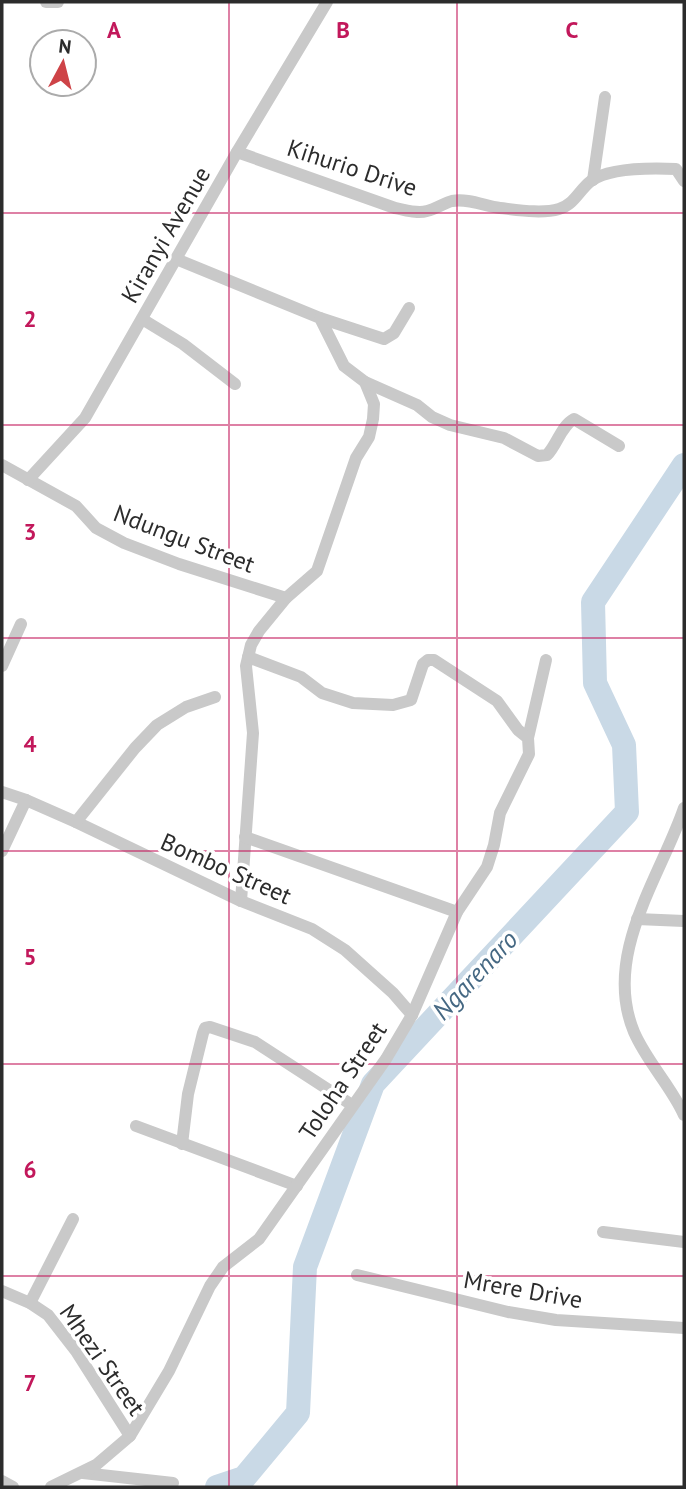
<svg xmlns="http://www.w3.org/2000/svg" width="686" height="1489" viewBox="0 0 686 1489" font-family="'PT Sans',sans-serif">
  <rect width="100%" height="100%" fill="#fff"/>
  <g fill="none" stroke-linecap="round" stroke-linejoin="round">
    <polyline stroke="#c9d9e6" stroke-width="24" points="217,1487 244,1478 298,1413 305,1267 373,1084 627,812 624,745 595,683 593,602 684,465"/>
    <g stroke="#c9c9c9" stroke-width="12">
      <polyline points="46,2 58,2"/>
      <path d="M 237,152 L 395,208 C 406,210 417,214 427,211 C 436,209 444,203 452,201 C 468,198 485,206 500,208 C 518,210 542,214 559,209 C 575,204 579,190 591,181 C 610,167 653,168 676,169 L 684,181"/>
      <polyline points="593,180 605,97"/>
      <polyline points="176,259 320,318 344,366 365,382 374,404 373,419 369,437 356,458 317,571 286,598 259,631 251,645 246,666 253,733 241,901"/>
      <polyline points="320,318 384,339 394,333 409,308"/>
      <polyline points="142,319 183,344 235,384"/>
      <path d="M 365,382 L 417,405 L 432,417 L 450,425 L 504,438 L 538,456 L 547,455 C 557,445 561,426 574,419 L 619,446"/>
      <polyline points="2,465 76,506 96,528 124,543 179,564 286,598"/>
      <polyline points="28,480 85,418 237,152 327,2"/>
      <polyline points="2,666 21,624"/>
      <polyline points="528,738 546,660"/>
      <polyline points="2,792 26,800 76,822 241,901 312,929 345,950 393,993 412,1015"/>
      <path d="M 684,808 C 660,878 602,955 634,1032 C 647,1062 671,1086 684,1115"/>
      <polyline points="76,822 135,748 157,725 186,707 215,697"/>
      <polyline points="245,837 457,912"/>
      <polyline points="2,851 26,800"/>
      <polyline points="637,919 684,921"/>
      <polyline points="136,1126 297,1186"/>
      <polyline points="182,1144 188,1094 203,1033 205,1028 210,1027 255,1042 352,1105"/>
      <polyline points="603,1232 684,1242"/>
      <polyline points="357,1275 508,1312 556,1320 684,1328"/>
      <polyline points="2,1291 30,1303 48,1315 76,1351 130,1436"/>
      <polyline points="30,1303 73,1219"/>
      <polyline points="83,1473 173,1483"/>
      <polyline points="2,1481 13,1487"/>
      <polyline points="51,1487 96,1465 130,1436 169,1371 210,1286 223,1267 259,1239 386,1059 412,1015 457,912 487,867 494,845 500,813 529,754 528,738 518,730 497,701 434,660 428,660 423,664 411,700 393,705 353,703 322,693 301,677 248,657"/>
    </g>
  </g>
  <path fill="none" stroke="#c2185b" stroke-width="2" stroke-opacity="0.55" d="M 229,2 L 229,1487M 457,2 L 457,1487M 2,213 L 684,213M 2,425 L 684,425M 2,638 L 684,638M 2,851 L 684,851M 2,1064 L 684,1064M 2,1276 L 684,1276"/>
  <g text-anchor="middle" stroke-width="7" stroke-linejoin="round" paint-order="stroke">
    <g font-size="24" fill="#2c2c2c" stroke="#fff">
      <text transform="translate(352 168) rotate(18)" y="8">Kihurio Drive</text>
      <text transform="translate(166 235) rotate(-60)" y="8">Kiranyi Avenue</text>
      <text transform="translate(184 539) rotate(21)" y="8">Ndungu Street</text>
      <text transform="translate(226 869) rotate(24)" y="8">Bombo Street</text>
      <text transform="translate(343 1081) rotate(-56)" y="8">Toloha Street</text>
      <text transform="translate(523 1290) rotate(10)" y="8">Mrere Drive</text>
      <text transform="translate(102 1360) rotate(55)" y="8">Mhezi Street</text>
    </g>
    <g font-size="26" font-style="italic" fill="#456883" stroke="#fff">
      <text transform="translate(475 975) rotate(-47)" y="9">Ngarenaro</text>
    </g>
  </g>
  <g font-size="23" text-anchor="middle" font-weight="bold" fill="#c2185b" stroke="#fff" stroke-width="7" stroke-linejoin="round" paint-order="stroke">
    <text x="114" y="38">A</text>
    <text x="343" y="38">B</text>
    <text x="572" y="38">C</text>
    <text x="30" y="327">2</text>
    <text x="30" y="540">3</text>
    <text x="30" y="752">4</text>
    <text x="30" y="965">5</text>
    <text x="30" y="1178">6</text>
    <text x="30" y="1391">7</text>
  </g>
  <rect width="686" height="1489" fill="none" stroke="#2c2c2c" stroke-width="7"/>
  <g transform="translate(63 63) rotate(7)"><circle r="33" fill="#ffffff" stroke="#ababab" stroke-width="2"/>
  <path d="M0-5L12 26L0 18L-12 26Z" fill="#ce4347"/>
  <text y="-10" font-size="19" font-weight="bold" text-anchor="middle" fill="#2c2c2c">N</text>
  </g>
</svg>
